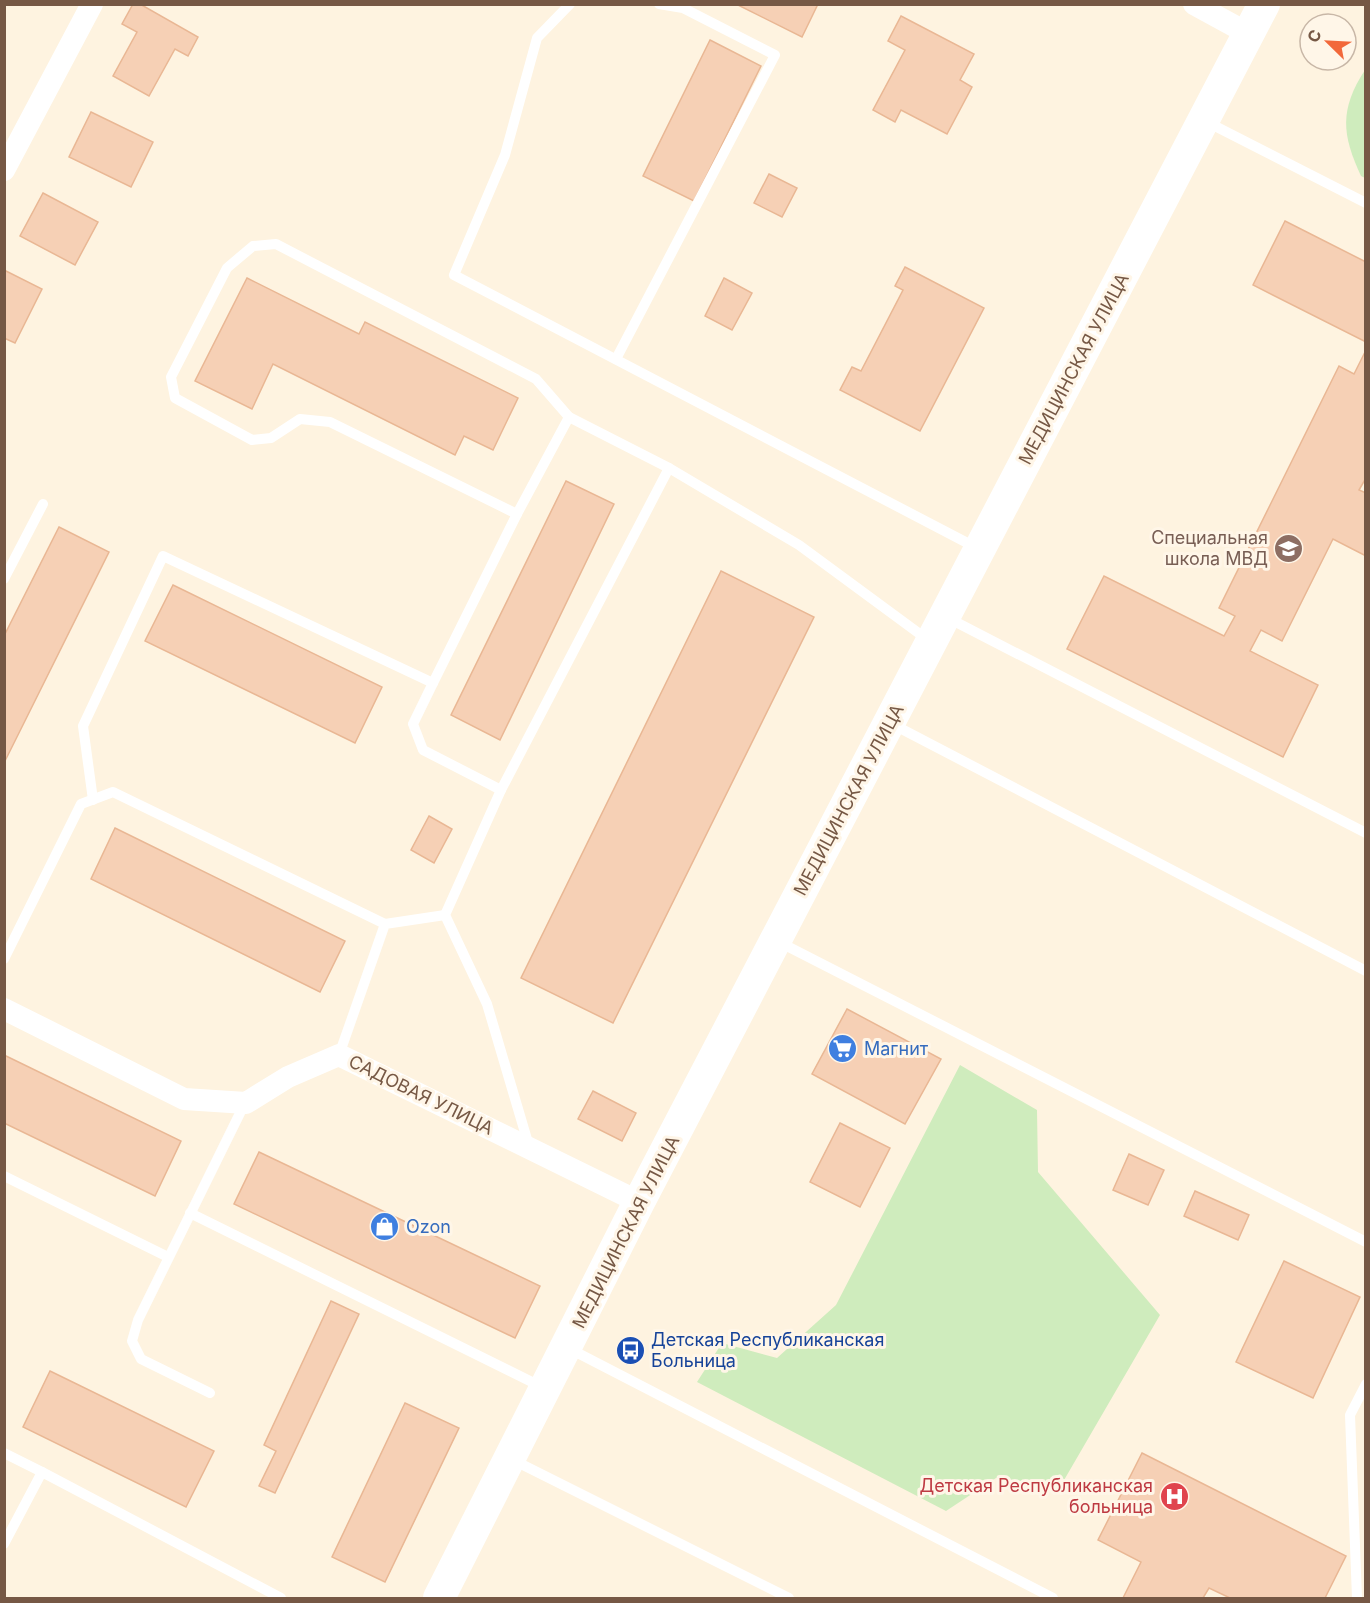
<svg xmlns="http://www.w3.org/2000/svg" width="1370" height="1603" viewBox="0 0 1370 1603" font-family="Inter,sans-serif">
  <rect width="100%" height="100%" fill="#fef3e0"/>
  <g fill="#cfecbd">
    <path d="M 1365,70 L 1366,178 L 1365,178 L 1361,176 C 1342,135 1339,110 1365,70 Z"/>
    <polygon points="960,1065 1037,1110 1038,1172 1160,1315 1060,1487 996,1478 946,1511 697,1382 722,1343 777,1358 836,1305"/>
  </g>
  <g fill="#f6d0b5" stroke="#e9b794" stroke-width="1.5">
    <polygon points="133,4 140,4 198,37 188,56 175,49 149,96 113,76 137,32 122,24"/>
    <polygon points="736,4 818,4 802,37"/>
    <polygon points="901,16 974,54 960,80 972,87 947,134 901,110 895,122 873,110 905,50 888,41"/>
    <polygon points="710,40 761,66 694,201 643,176"/>
    <polygon points="91,112 153,142 131,187 69,157"/>
    <polygon points="769,174 797,188 782,217 754,203"/>
    <polygon points="43,193 98,222 75,265 20,236"/>
    <polygon points="1285,221 1366,262 1366,342 1253,285"/>
    <polygon points="905,267 984,308 920,431 840,390 852,367 861,371 903,290 895,286"/>
    <polygon points="4,270 42,289 15,343 4,338"/>
    <polygon points="247,278 359,334 365,322 518,398 493,450 464,436 455,455 273,364 252,409 195,381"/>
    <polygon points="724,278 752,293 732,330 705,316"/>
    <polygon points="1366,350 1366,478 1359,490 1366,493 1366,556 1333,539 1282,641 1261,630 1250,651 1318,685 1283,757 1067,649 1104,576 1224,636 1235,616 1219,608 1339,366 1354,374"/>
    <polygon points="566,481 614,504 500,740 451,715"/>
    <polygon points="59,527 109,552 4,763 4,636"/>
    <polygon points="721,571 814,617 613,1023 521,978"/>
    <polygon points="173,585 382,687 355,743 145,641"/>
    <polygon points="429,816 452,829 434,863 411,850"/>
    <polygon points="115,828 345,941 320,992 91,879"/>
    <polygon points="847,1009 941,1059 905,1124 812,1074"/>
    <polygon points="4,1055 181,1141 155,1196 4,1123"/>
    <polygon points="593,1091 636,1113 622,1141 578,1119"/>
    <polygon points="840,1123 890,1148 860,1207 810,1182"/>
    <polygon points="259,1152 540,1286 515,1338 234,1204"/>
    <polygon points="1129,1154 1164,1170 1148,1205 1113,1190"/>
    <polygon points="1195,1191 1249,1215 1238,1240 1184,1216"/>
    <polygon points="1284,1261 1360,1297 1313,1398 1236,1362"/>
    <polygon points="331,1301 359,1314 275,1493 259,1486 276,1451 264,1445"/>
    <polygon points="50,1371 214,1451 186,1507 23,1427"/>
    <polygon points="405,1403 459,1428 385,1582 332,1557"/>
    <polygon points="1142,1453 1346,1556 1325,1598 1230,1598 1209,1588 1203,1598 1123,1598 1141,1562 1098,1540"/>
  </g>
  <g fill="none" stroke-linecap="round" stroke-linejoin="round">
    <g stroke="#fff" stroke-width="10">
      <polyline points="570,4 537,38 505,155 454,275 977,548"/>
      <polyline points="1207,122 1366,203"/>
      <polyline points="616,359 775,55 683,8 659,4"/>
      <polyline points="669,468 799,545 928,640"/>
      <polyline points="517,514 330,422 300,419 271,438 252,440 175,398 171,377 227,268 253,246 276,244 536,379 569,417"/>
      <polyline points="4,579 43,504"/>
      <polyline points="948,618 1366,833"/>
      <polyline points="433,683 413,724 423,750 501,790"/>
      <polyline points="892,724 1366,971"/>
      <polyline points="93,800 83,726 163,556 433,683 517,514 569,417 669,468 501,790 445,915 487,1004 529,1146"/>
      <polyline points="779,942 1366,1242"/>
      <polyline points="4,959 81,804 113,792 385,924"/>
      <polyline points="339,1055 385,924 445,915"/>
      <polyline points="4,1176 168,1257"/>
      <polyline points="190,1213 542,1387"/>
      <polyline points="568,1348 1053,1598"/>
      <polyline points="210,1393 141,1359 132,1341 138,1320 245,1103"/>
      <polyline points="4,1453 42,1472"/>
      <polyline points="513,1460 789,1598"/>
      <polyline points="4,1544 42,1472 281,1598"/>
      <polyline points="1357,1598 1350,1415 1366,1384"/>
    </g>
    <g stroke="#fff" stroke-width="22">
      <polyline points="1194,4 1249,34"/>
      <polyline points="4,170 92,4"/>
      <polyline points="4,1009 184,1099 246,1103 288,1077 339,1055 639,1202"/>
    </g>
    <polyline stroke="#fff" stroke-width="32" points="439,1598 639,1202 1264,4"/>
  </g>
  <defs>
    <symbol id="university-disc" viewBox="-11 -11 22 22"><circle r="9.5" fill="#8d6e63" stroke="#fff6e8"/><path d="M0-5L7-2L0 1L-7-2ZM-4 1L0 2.5L4 1V4Q0 6-4 4Z" fill="#fff"/></symbol>
    <symbol id="supermarket-disc" viewBox="-11 -11 22 22"><circle r="9.5" fill="#3f7fe0" stroke="#fff6e8"/><path d="M-6-5.5h2.5l.6 2H6L4.5 2H-2.5L-4.4-4H-6ZM-1.5 3.2a1.3 1.3 0 1 0 .1 0ZM3 3.2a1.3 1.3 0 1 0 .1 0Z" fill="#fff"/></symbol>
    <symbol id="shop-disc" viewBox="-11 -11 22 22"><circle r="9.5" fill="#3f7fe0" stroke="#fff6e8"/><path d="M-5-2.5h2.3a2.7 3.5 0 0 1 5.4 0H5L5.5 6h-11ZM-1.5-2.5h3a1.5 2.3 0 0 0-3 0Z" fill="#fff"/></symbol>
    <symbol id="bus-disc" viewBox="-11 -11 22 22"><circle r="9.5" fill="#1a4fb4" stroke="#fff6e8"/><path d="M-5-6H5V4H4V6H2V4H-2V6H-4V4H-5ZM-3.5-4V0h7V-4ZM-3.5 1.2v1.5H-2V1.2ZM2 1.2v1.5H3.5V1.2Z" fill="#fff"/></symbol>
    <symbol id="hospital-disc" viewBox="-11 -11 22 22"><circle r="9.5" fill="#e0444e" stroke="#fff6e8"/><path d="M-5-5h3v3.5h4V-5h3V5h-3V1.5h-4V5h-3Z" fill="#fff"/></symbol>
  </defs>
  <g fill-rule="evenodd">
    <use href="#university-disc" x="1272" y="532" width="33" height="33"/>
    <use href="#supermarket-disc" x="826" y="1032" width="33" height="33"/>
    <use href="#shop-disc" x="368" y="1210" width="33" height="33"/>
    <use href="#bus-disc" x="614" y="1334" width="33" height="33"/>
    <use href="#hospital-disc" x="1158" y="1480" width="33" height="33"/>
  </g>
  <g text-anchor="middle" stroke-width="6" stroke-linejoin="round" paint-order="stroke">
    <g font-size="18" fill="#765845" stroke="#fff6e8">
      <text transform="translate(1074 369) rotate(-62)" y="6">МЕДИЦИНСКАЯ УЛИЦА</text>
      <text transform="translate(849 800) rotate(-62)" y="6">МЕДИЦИНСКАЯ УЛИЦА</text>
      <text transform="translate(421 1095) rotate(26)" y="6">САДОВАЯ УЛИЦА</text>
      <text transform="translate(626 1232) rotate(-63)" y="6">МЕДИЦИНСКАЯ УЛИЦА</text>
    </g>
    <g font-size="18" fill="#785e54" stroke="#fff6e8" text-anchor="end">
      <text x="1268" y="544">Специальная<tspan x="1268" dy="21">школа МВД</tspan></text>
    </g>
    <g font-size="18" fill="#366cbe" stroke="#fff6e8" text-anchor="start">
      <text x="864" y="1055">Магнит</text>
      <text x="406" y="1233">Ozon</text>
    </g>
    <g font-size="18" fill="#164399" stroke="#fff6e8" text-anchor="start">
      <text x="651" y="1346">Детская Республиканская<tspan x="651" dy="21">Больница</tspan></text>
    </g>
    <g font-size="18" fill="#be3a42" stroke="#fff6e8" text-anchor="end">
      <text x="1153" y="1492">Детская Республиканская<tspan x="1153" dy="21">больница</tspan></text>
    </g>
  </g>
  <rect width="1370" height="1603" fill="none" stroke="#765845" stroke-width="12"/>
  <g transform="translate(1328 42) rotate(294)"><circle r="28" fill="#fff6e8" stroke="#c8b7a7" stroke-width="1.5"/>
  <path d="M0-4.5L10 22L0 15L-10 22Z" fill="#f2683a"/>
  <text y="-9" font-size="16" font-weight="bold" text-anchor="middle" fill="#765845">С</text>
  </g>
</svg>
